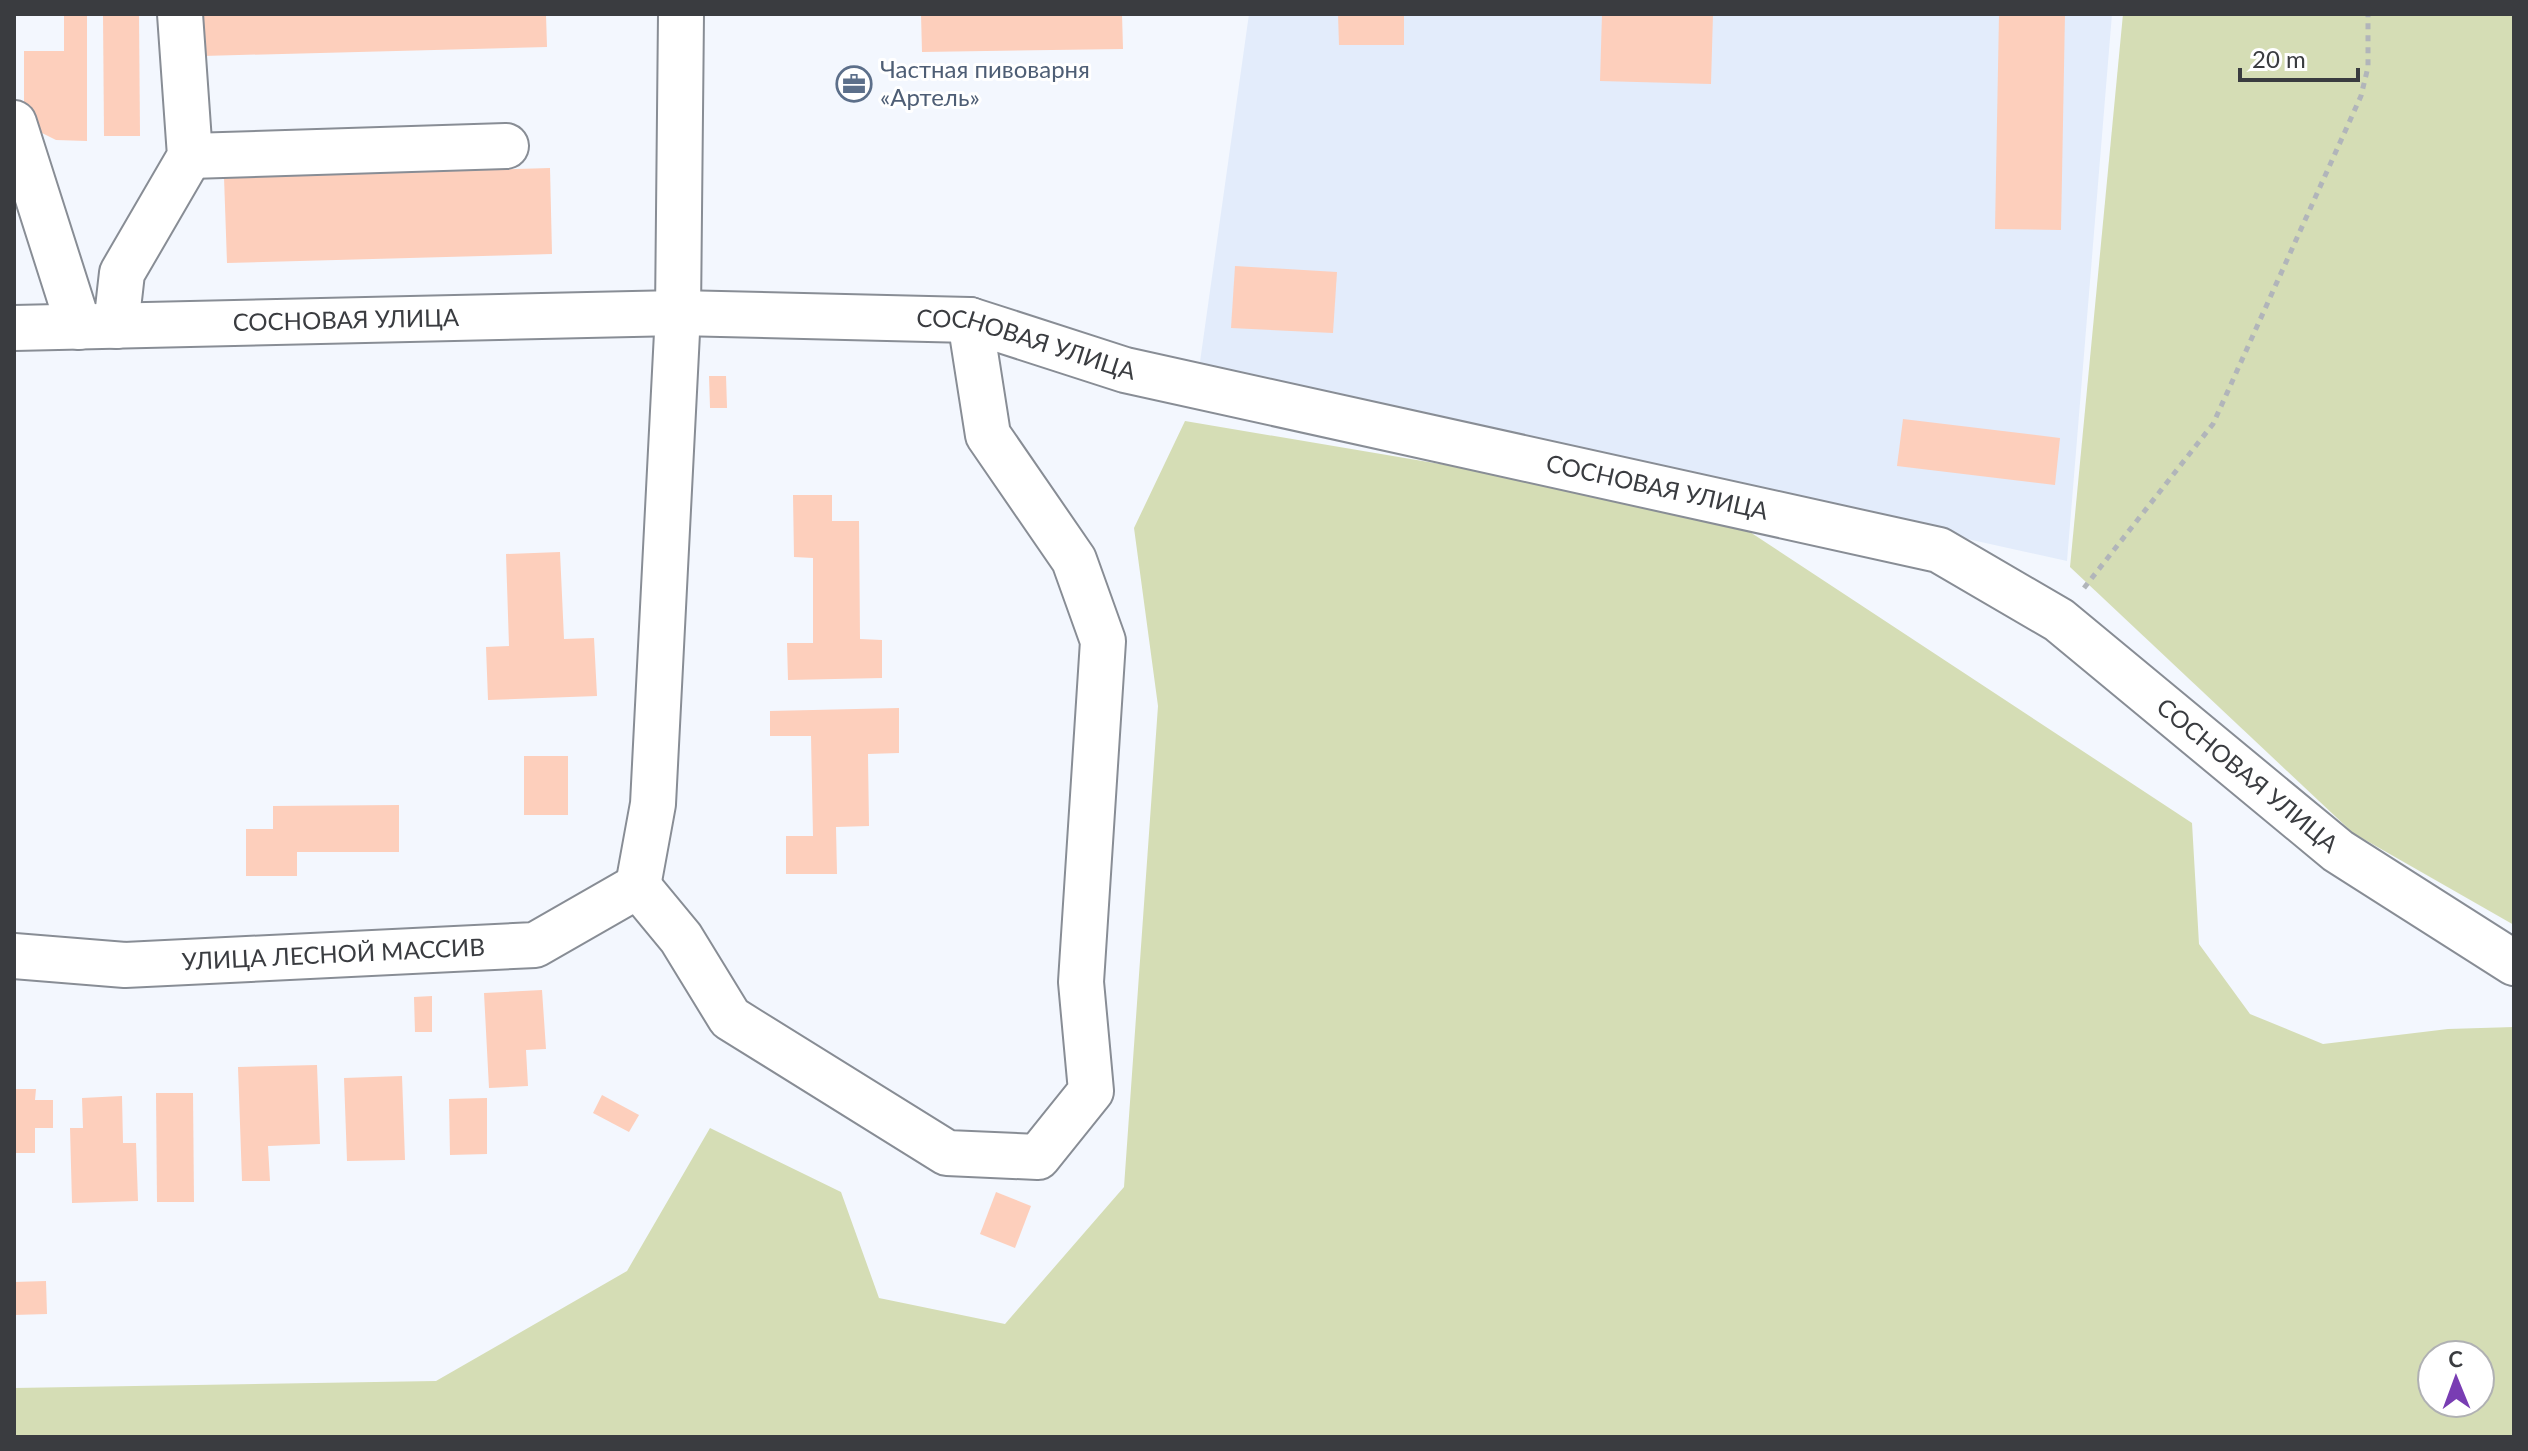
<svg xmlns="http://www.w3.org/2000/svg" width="2528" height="1451" viewBox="0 0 2528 1451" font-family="Lato,sans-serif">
  <rect width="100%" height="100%" fill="#f3f7fe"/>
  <polygon fill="#e3ecfb" points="1249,14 2112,14 2067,561 1199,369"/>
  <g fill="#d5ddb5" fill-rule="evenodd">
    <polygon points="2123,14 2514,14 2514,925 2353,833 2070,567"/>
    <path d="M 1185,421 L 1718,511 L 2192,823 L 2199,944 L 2250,1014 L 2323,1044 L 2448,1029 L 2514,1027 L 2514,1437 L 14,1437 L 14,1388 L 436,1381 L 627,1271 L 710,1128 L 841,1192 L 879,1298 L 1005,1324 L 1124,1187 L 1158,706 L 1134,528 ZM 2432,1355 L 2480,1355 L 2480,1403 L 2432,1403 Z"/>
  </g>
  <g fill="#fdcfbc">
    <polygon points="64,14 87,14 87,141 56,140 24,124 24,51 64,51"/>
    <polygon points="103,14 139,14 140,136 104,136"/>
    <polygon points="202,14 546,14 547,47 203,56"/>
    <polygon points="921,14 1122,14 1123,49 922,52"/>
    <polygon points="1338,14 1404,14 1404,45 1339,45"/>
    <polygon points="1602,14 1713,14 1711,84 1600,81"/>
    <polygon points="1999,14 2065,14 2061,230 1995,229"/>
    <polygon points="550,168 552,254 227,263 224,177"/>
    <polygon points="1235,266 1337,272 1333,333 1231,328"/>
    <polygon points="709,376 726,376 727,408 710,408"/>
    <polygon points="1903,419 2060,438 2055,485 1897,466"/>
    <polygon points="793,495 832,495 832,521 859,521 860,639 882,640 882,678 788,680 787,643 813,643 813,558 794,557"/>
    <polygon points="560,552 564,639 594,638 597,696 488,700 486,647 509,646 506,554"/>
    <polygon points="899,708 899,753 868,754 869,826 836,827 837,874 786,874 786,836 813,836 811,736 770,736 770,711"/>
    <rect x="524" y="756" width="44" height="59"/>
    <polygon points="399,805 399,852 297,852 297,876 246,876 246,829 273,829 273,806"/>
    <polygon points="542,990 546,1049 526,1050 528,1086 489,1088 484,993"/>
    <polygon points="432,996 432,1032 415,1032 414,997"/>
    <polygon points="317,1065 320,1144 268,1146 270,1181 242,1181 238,1067"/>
    <polygon points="402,1076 405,1160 347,1161 344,1078"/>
    <polygon points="14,1089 36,1089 35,1100 53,1100 53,1128 35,1128 35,1153 14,1153"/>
    <polygon points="156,1093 193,1093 194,1202 157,1202"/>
    <polygon points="602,1095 639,1115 629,1132 593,1113"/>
    <polygon points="122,1096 123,1143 136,1143 138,1201 72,1203 70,1128 83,1128 82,1098"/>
    <polygon points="487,1098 487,1154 450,1155 449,1099"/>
    <polygon points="996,1192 1031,1206 1015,1248 980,1234"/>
    <polygon points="46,1281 47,1314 14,1315 14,1282"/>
  </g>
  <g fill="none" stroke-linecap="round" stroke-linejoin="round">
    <defs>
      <g id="minor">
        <polyline points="14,123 79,327"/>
        <polyline points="190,156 506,146"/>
        <polyline points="116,326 122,273 190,156 180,14"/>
        <path id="s1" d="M 14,328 L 678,313 L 970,320 L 1125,370 L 1939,550 L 2059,620 L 2338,851 L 2514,963"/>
        <polyline points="638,886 681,938 730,1018 947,1153 1038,1157 1091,1091 1081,982 1103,641 1074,560 988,435 970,320"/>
        <polyline points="638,886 653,804 678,313 681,14"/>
        <path id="s2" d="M 14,956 L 125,965 L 535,945 L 638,886"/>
      </g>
    </defs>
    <use href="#minor" stroke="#888d95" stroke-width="48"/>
    <polyline stroke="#b1b5ba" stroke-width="5" stroke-dasharray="6 6" stroke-linecap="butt" points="2084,588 2213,424 2361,96 2368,67 2368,14"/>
    <use href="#minor" stroke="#fff" stroke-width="44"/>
  </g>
  <defs>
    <symbol id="office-ring" viewBox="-11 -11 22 22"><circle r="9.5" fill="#fff" stroke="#5c6f8a" stroke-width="1.5"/><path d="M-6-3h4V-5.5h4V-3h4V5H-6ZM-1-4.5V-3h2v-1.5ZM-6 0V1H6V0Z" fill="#5c6f8a"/></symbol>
  </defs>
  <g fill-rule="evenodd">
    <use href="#office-ring" x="834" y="64" width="40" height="40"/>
  </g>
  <g text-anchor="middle" stroke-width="6" stroke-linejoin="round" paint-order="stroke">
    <g font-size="24" fill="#4e5e75" stroke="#fff" text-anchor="start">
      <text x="880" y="78">Частная пивоварня<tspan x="880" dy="28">«Артель»</tspan></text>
    </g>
    <g font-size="24" fill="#3a3c40" stroke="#fff">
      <text dy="8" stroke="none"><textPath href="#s1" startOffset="332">СОСНОВАЯ УЛИЦА</textPath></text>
      <text dy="8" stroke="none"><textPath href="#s1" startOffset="1016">СОСНОВАЯ УЛИЦА</textPath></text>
      <text dy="8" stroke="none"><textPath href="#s1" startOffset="1664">СОСНОВАЯ УЛИЦА</textPath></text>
      <text dy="8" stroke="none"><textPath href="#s1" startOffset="2336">СОСНОВАЯ УЛИЦА</textPath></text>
      <text dy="8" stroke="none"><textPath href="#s2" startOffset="320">УЛИЦА ЛЕСНОЙ МАССИВ</textPath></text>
    </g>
  </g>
  <rect width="2528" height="1451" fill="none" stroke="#3a3c40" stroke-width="32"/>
  <g transform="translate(2456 1379) rotate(359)"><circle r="38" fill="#ffffff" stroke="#b0b1b3" stroke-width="2"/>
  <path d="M0-6L14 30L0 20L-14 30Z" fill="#793db3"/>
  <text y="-12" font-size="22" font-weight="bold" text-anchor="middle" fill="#3a3c40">С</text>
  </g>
  <path d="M2240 68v12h118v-12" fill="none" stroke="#3a3c40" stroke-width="4"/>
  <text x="2252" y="68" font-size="24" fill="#3a3c40" stroke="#ffffff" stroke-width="6" paint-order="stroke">20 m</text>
</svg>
